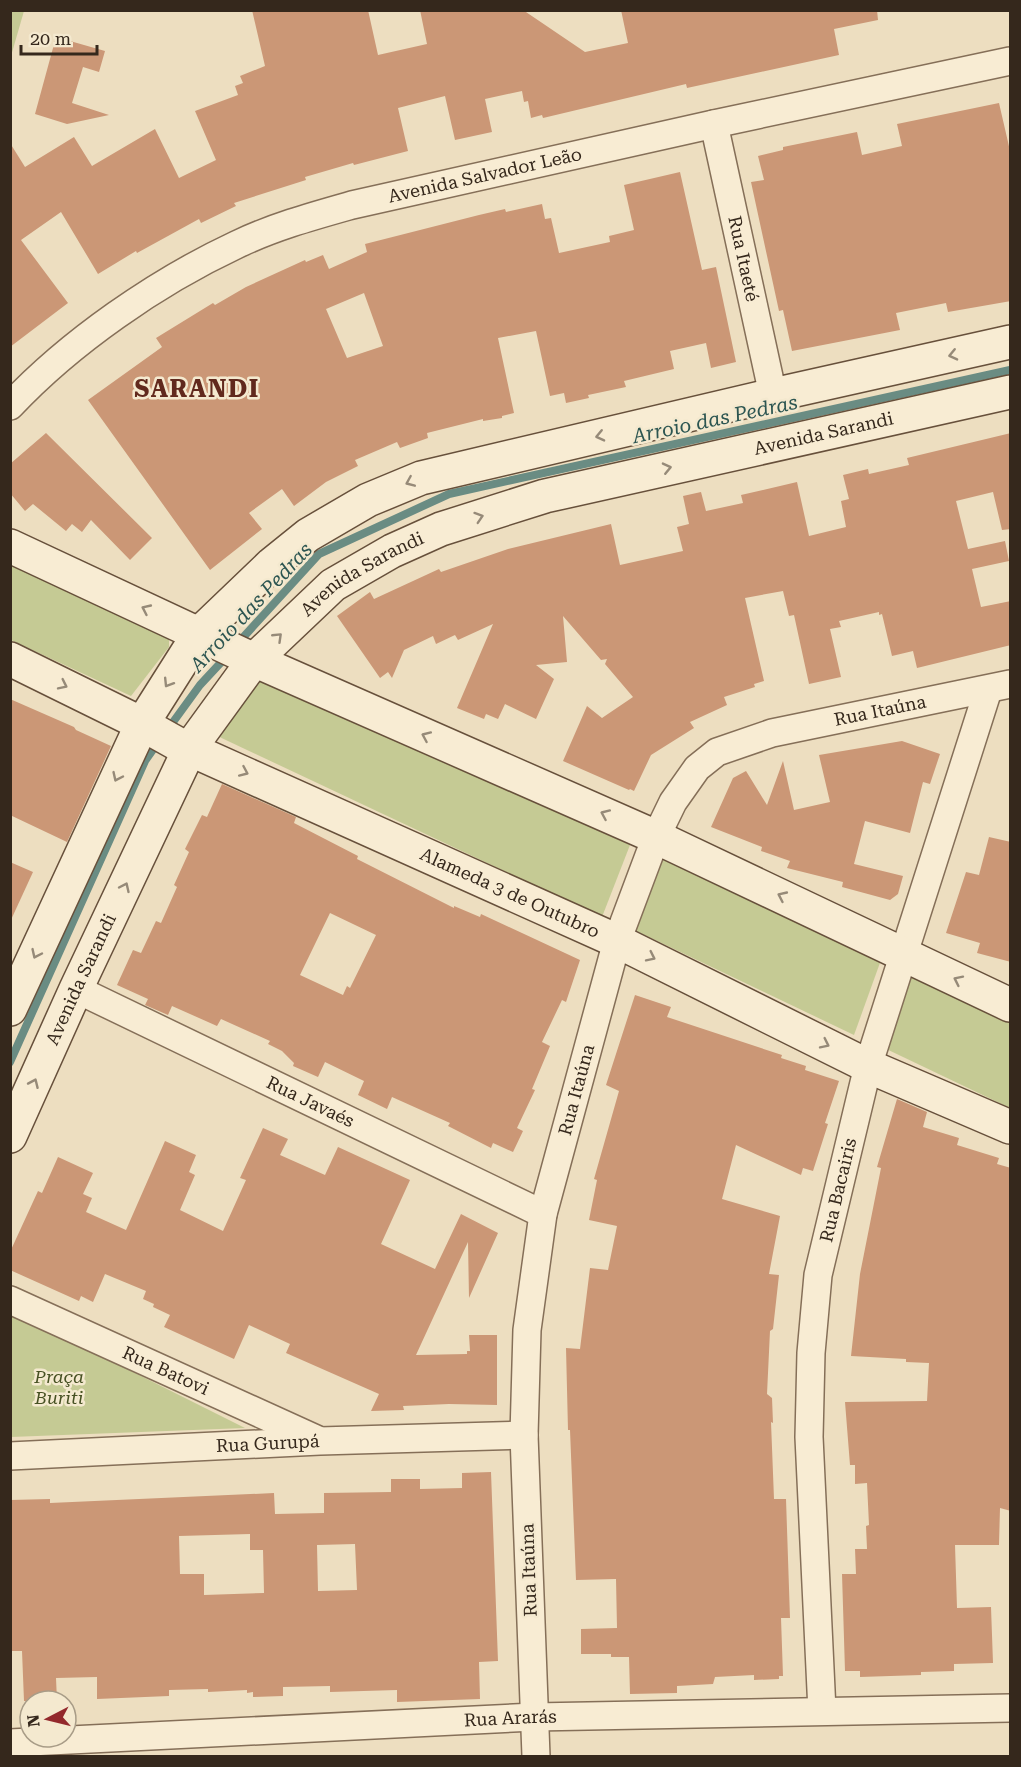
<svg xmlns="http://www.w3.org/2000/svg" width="1021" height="1767" viewBox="0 0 1021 1767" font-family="'Roboto Serif',serif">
  <rect width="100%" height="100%" fill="#eddec0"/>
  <g fill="#c5ca94">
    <polygon points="11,10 24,11 11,56 10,11"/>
    <polygon points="11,560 169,631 169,647 131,696 11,640"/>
    <polygon points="255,672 630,845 602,917 211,733"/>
    <polygon points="655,856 881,960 854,1035 630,928"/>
    <polygon points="909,975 1010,1020 1010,1108 880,1046"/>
    <polygon points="11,1311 245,1428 11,1437"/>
  </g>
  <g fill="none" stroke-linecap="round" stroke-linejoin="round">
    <g stroke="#6a8c83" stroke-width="8">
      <polyline points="238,643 319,554 449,494 1010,370"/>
      <polyline points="168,729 200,685 226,657"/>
      <polyline points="10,1062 145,761 159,741"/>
    </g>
  </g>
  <g fill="#cb9776" fill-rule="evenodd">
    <polygon points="252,10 368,10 378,55 427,44 420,10 523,10 585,52 628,43 621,10 877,10 878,20 834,29 839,55 687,88 686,84 543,118 542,115 531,118 528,101 524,102 522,91 485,99 492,132 455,140 445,96 398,108 408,151 354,165 353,163 305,177 306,180 234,203 236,206 201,223 199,219 137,253 136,251 98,274 61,212 21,240 68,303 10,347 10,143 25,167 74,137 92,166 155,129 179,178 216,160 195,111 238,95 235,86 243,83 240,76 265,66"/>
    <polygon points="56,37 105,51 99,72 83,67 72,103 109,115 67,124 35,114"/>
    <polygon points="999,103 1011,155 1011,301 948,312 946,303 896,313 900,330 792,351 783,310 779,311 751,182 764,180 758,156 783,150 783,147 857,132 862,155 902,146 897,124"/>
    <path d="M 680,172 L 702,270 L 716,267 L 736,362 L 711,368 L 706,343 L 670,351 L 674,369 L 624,381 L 626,387 L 588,395 L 589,398 L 566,403 L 564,393 L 550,396 L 536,331 L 498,338 L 514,413 L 502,416 L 502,418 L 483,421 L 483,419 L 427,433 L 428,438 L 400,448 L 397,442 L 355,460 L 358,466 L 326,482 L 294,506 L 282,489 L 249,513 L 262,529 L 210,570 L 88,400 L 162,347 L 156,338 L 213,303 L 215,305 L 246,287 L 305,260 L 306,262 L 323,255 L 329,269 L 367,252 L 365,244 L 479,215 L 505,209 L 506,212 L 542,204 L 545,219 L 551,218 L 559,253 L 610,242 L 609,236 L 634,230 L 624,185 ZM 364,293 L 383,346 L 347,358 L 326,309 Z"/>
    <polygon points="46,433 152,538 130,560 91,520 82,532 72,524 66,531 33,504 25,511 10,493 10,464"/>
    <polygon points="1011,433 1011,529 1002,530 993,492 956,501 968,549 1005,541 1009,561 972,569 981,607 1011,601 1011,645 917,668 913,651 892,656 882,614 879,615 879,612 839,621 841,627 830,629 841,677 809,684 794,615 789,616 783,591 745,598 764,681 754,684 755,687 724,697 727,705 690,722 694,728 651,755 634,791 630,789 629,790 563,761 587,706 602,718 633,697 605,664 607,659 601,660 563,616 567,662 536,665 554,679 536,719 505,704 498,719 486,714 484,719 457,708 493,624 458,640 455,635 436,644 433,636 404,650 392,678 388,672 380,678 337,616 370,592 374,599 439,569 441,572 508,549 611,524 620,565 683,551 677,527 689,524 683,496 701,492 706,511 743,503 741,495 797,482 809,536 846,527 841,501 849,499 843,475 868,469 869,474 909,465 907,458"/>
    <polygon points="10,699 74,727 76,730 111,746 67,842 10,815"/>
    <polygon points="902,741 940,754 930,784 923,782 910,833 865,821 854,864 903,876 898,894 890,900 842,887 843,882 787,868 790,861 761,851 762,847 711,827 733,778 746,771 767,805 783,761 794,810 830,802 819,755"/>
    <path d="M 222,784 L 296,817 L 294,823 L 358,856 L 357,859 L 454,908 L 454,906 L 480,917 L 481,914 L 580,960 L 566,1002 L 562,1000 L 542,1042 L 550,1046 L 532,1089 L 535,1090 L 517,1128 L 523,1131 L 513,1152 L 493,1143 L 491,1148 L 448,1126 L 450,1123 L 392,1097 L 387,1109 L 358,1095 L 364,1081 L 325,1062 L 318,1077 L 293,1066 L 294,1063 L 282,1051 L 268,1044 L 270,1041 L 221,1019 L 217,1026 L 172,1006 L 168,1015 L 145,1005 L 148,999 L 117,985 L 133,950 L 141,953 L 156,921 L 161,923 L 177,887 L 174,885 L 189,852 L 185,849 L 202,815 L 207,817 ZM 330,913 L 376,935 L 350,988 L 347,986 L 343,995 L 300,975 Z"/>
    <polygon points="989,837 1011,842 1011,962 977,953 980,943 946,933 966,872 979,875"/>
    <polygon points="10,862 33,872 10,922"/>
    <polygon points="635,995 671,1007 667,1017 782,1055 781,1058 806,1066 805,1070 839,1081 825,1123 828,1124 813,1171 803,1168 801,1175 736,1145 722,1199 780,1216 769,1274 779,1275 773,1329 770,1331 767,1394 772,1398 773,1423 771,1422 774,1499 786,1499 790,1618 781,1618 783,1676 779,1676 779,1679 754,1680 754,1675 715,1677 713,1684 677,1686 677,1693 630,1694 629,1657 611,1657 611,1654 581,1654 581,1629 617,1628 616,1579 576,1580 570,1430 568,1430 566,1348 580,1349 590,1268 608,1270 617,1226 589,1220 597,1180 594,1179 619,1091 606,1085"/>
    <polygon points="897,1099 927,1112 923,1127 959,1138 957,1145 999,1158 997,1164 1011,1168 1011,1511 1000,1508 999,1545 955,1545 957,1608 991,1607 993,1663 954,1664 954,1671 921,1672 921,1675 860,1677 860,1671 845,1671 842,1574 856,1574 855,1549 867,1549 866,1526 869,1525 867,1483 855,1484 855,1465 850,1465 845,1402 927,1401 929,1363 906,1362 906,1359 851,1356 860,1274 881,1168 877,1167"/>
    <polygon points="263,1128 288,1139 280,1155 325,1175 338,1147 410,1180 381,1244 435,1269 461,1214 498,1233 469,1298 468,1242 416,1355 467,1354 467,1351 470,1351 469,1335 497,1335 497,1405 449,1404 403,1406 404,1410 371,1411 379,1394 286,1353 290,1344 249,1325 234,1359 164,1327 170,1315 153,1307 154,1304 143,1299 146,1291 105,1274 93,1302 81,1296 79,1301 10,1270 10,1252 38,1191 42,1193 58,1157 93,1173 83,1194 92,1198 86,1212 126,1230 165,1141 196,1155 189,1172 195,1175 180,1210 223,1231 246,1180 240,1178"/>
    <path d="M 491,1472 L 498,1661 L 479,1662 L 480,1699 L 397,1702 L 397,1690 L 330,1692 L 330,1686 L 283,1687 L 283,1696 L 253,1697 L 253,1692 L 247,1693 L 247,1690 L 208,1692 L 208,1689 L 169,1690 L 169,1696 L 97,1699 L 97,1677 L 56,1678 L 57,1701 L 24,1701 L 22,1651 L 10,1651 L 10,1500 L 50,1499 L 50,1503 L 274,1493 L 275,1514 L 324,1513 L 324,1493 L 391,1492 L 391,1479 L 420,1479 L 420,1489 L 462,1488 L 462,1473 ZM 250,1534 L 250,1550 L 263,1550 L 264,1593 L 204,1595 L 204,1574 L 180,1574 L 179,1536 ZM 355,1544 L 357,1590 L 318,1591 L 317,1545 Z"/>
  </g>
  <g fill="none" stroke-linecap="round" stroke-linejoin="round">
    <defs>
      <g id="street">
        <path id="s1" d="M 714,124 L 773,395"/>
        <path id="s2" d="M 10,406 C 70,342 157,282 236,245 C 273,227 313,216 352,205 L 714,124 L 1010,61"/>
        <path id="s3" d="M 76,989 L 543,1214"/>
        <path id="s4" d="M 10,1300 L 316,1439"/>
        <path id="s5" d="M 10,1456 L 320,1441 L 524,1435"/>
        <path id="s6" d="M 822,1711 L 809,1437 L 811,1353 L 818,1275 L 868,1066 L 988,690"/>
        <path id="s7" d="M 10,1743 L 534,1717 L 1010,1708"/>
        <path id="s8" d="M 536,1756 L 524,1435 L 527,1330 L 543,1214 L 617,941 L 656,837 L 673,802 L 697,768 L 717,752 L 772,733 L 1010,684"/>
      </g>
      <g id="secondary">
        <polyline points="10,546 254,660 656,837 1010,1005"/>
        <path id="s9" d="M 10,659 L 142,724 L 176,743 L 617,941 L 868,1066 L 1010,1127"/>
        <polyline points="10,1009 142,724 199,634 272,564 308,535 368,500 421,478 773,395 1010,342"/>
        <path id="s10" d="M 10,1136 L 76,989 L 190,748 L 254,660 L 333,585 L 392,551 L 441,529 L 545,496 L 1010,392"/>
      </g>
    </defs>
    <use href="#street" stroke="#856f58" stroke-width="30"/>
    <use href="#secondary" stroke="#67503b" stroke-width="36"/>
    <use href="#street" stroke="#f8ecd3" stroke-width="27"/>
    <use href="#secondary" stroke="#f8ecd3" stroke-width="33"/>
  </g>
  <defs><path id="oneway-chevron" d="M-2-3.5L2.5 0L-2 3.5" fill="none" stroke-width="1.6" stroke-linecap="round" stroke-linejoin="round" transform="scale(1.5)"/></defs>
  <g stroke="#968a78">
    <use href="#oneway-chevron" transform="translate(953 355) rotate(167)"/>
    <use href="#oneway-chevron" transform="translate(600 436) rotate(167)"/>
    <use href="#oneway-chevron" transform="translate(667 468) rotate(-13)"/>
    <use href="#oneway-chevron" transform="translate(410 482) rotate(157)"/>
    <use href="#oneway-chevron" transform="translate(479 517) rotate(-18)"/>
    <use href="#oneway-chevron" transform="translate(146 609) rotate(-155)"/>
    <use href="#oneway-chevron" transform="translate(278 637) rotate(-44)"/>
    <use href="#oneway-chevron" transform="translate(168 683) rotate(122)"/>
    <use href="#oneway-chevron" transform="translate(63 685) rotate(26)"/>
    <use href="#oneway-chevron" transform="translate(426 736) rotate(-156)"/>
    <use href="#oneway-chevron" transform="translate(244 772) rotate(24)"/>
    <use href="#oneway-chevron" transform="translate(117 777) rotate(115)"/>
    <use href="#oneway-chevron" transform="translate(605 814) rotate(-156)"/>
    <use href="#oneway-chevron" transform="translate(125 887) rotate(-65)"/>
    <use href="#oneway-chevron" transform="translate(782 896) rotate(-155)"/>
    <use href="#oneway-chevron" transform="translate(36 954) rotate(115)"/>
    <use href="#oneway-chevron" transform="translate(651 957) rotate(26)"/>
    <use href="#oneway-chevron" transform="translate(958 980) rotate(-154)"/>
    <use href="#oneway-chevron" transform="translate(825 1044) rotate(26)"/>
    <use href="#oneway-chevron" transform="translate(34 1083) rotate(-66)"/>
  </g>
  <g text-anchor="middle" stroke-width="5" stroke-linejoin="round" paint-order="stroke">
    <g font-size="18" fill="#35281c" stroke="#f4e9cf">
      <text dy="6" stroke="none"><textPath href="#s2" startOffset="538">Avenida Salvador Leão</textPath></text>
      <text dy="6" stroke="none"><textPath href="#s1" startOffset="138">Rua Itaeté</textPath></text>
      <text dy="6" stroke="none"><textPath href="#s10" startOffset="1162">Avenida Sarandi</textPath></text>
      <text dy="6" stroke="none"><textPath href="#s10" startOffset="676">Avenida Sarandi</textPath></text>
      <text dy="6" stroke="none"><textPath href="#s8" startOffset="1212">Rua Itaúna</textPath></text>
      <text dy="6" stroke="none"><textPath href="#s9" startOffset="552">Alameda 3 de Outubro</textPath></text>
      <text dy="6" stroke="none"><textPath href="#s10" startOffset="172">Avenida Sarandi</textPath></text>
      <text dy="6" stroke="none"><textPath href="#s8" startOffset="672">Rua Itaúna</textPath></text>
      <text dy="6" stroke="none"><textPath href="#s3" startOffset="260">Rua Javaés</textPath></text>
      <text dy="6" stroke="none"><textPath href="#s6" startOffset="524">Rua Bacairis</textPath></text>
      <text dy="6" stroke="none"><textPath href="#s4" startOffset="171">Rua Batovi</textPath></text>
      <text dy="6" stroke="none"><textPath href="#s5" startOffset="258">Rua Gurupá</textPath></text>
      <text transform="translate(529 1570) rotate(-92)" y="6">Rua Itaúna</text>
      <text dy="6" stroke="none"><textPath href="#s7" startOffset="501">Rua Ararás</textPath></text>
    </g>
    <g font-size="18" font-style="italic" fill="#475123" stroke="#f4e9cf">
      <text x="59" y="1383">Praça<tspan x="59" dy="21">Buriti</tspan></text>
    </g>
    <g font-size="20" font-style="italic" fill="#2c5551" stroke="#f4e9cf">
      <text transform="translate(715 419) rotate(-12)" y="7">Arroio das Pedras</text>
      <text transform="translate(251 607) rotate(-47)" y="7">Arroio das Pedras</text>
    </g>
    <g font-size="24" font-weight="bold" letter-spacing="1.5" fill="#61291d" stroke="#f4e9cf">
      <text x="197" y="397">SARANDI</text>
    </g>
  </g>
  <rect width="1021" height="1767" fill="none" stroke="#35281c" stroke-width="24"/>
  <g transform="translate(48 1719) rotate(263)"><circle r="28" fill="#f4e9cf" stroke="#a89c87" stroke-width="1.5"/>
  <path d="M0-4.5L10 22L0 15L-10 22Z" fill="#93292c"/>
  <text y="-9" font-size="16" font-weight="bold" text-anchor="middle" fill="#35281c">N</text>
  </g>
  <path d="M21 45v9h76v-9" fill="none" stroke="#35281c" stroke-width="3"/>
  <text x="30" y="45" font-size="18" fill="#35281c" stroke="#f4e9cf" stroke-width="4.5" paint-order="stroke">20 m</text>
</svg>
